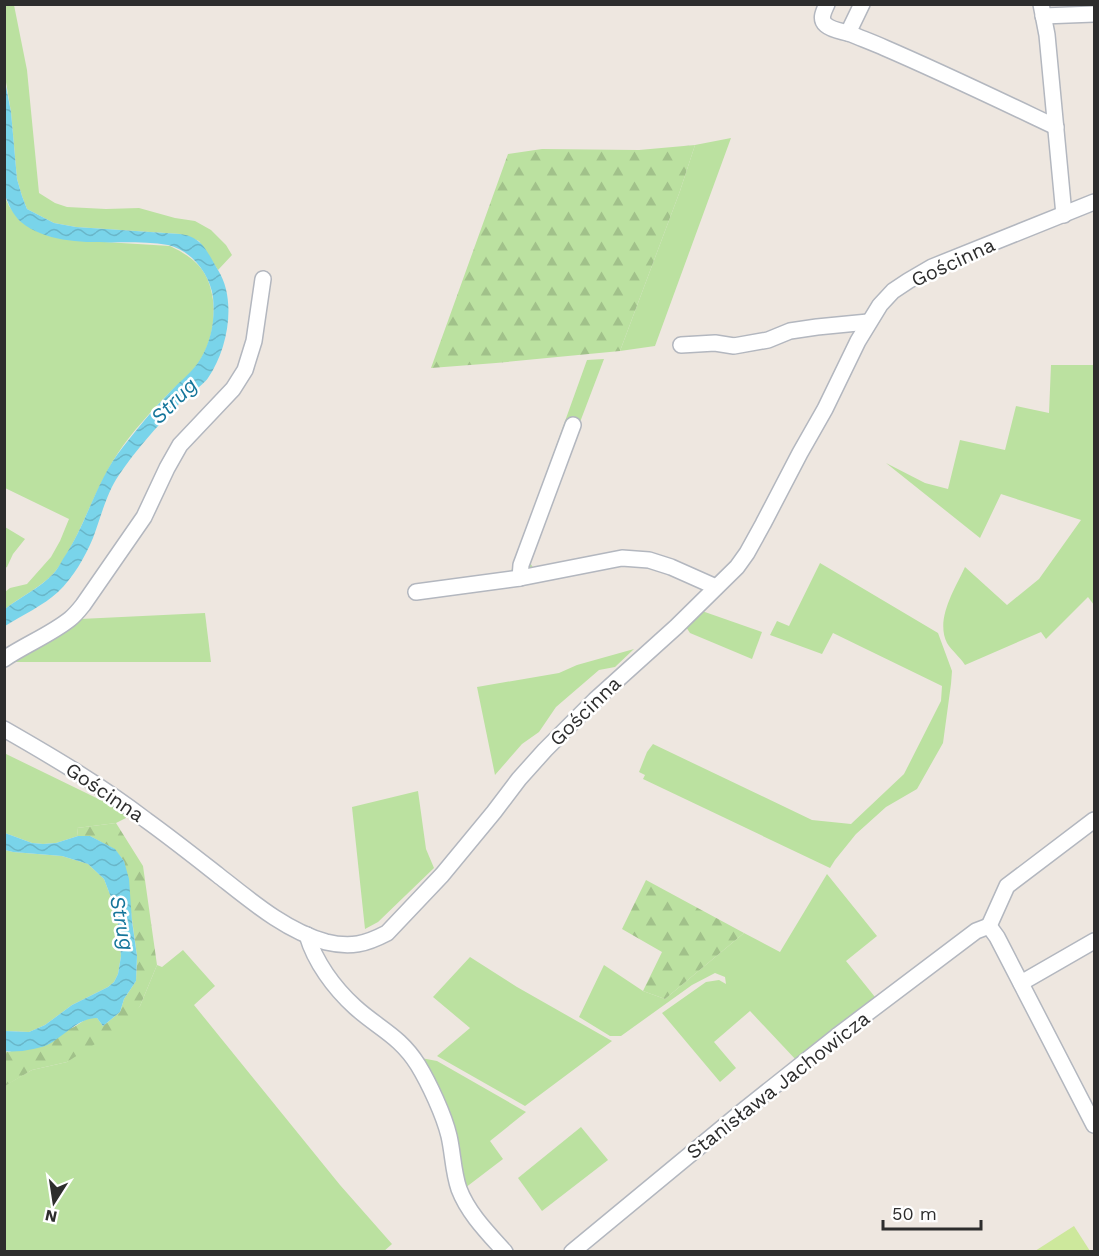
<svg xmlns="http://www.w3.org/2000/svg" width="1099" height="1256" viewBox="0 0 1099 1256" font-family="'Work Sans',sans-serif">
  <defs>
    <pattern id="forest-firs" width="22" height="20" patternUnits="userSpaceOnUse" patternTransform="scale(1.5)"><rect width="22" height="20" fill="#bbe1a0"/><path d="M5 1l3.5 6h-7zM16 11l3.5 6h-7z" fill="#a1c18a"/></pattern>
    <pattern id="water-waves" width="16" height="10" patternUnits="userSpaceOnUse" patternTransform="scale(1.5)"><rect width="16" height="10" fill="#79d4ea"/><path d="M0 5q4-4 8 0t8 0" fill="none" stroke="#69b6c9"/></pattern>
  </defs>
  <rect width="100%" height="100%" fill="#eee7e0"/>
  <g fill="#bbe1a0">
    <polygon points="4,5 14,5 27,70 39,193 55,203 67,207 106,209 139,208 175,218 195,221 211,230 226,245 232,255 218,270 199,241 180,234 76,227 54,223 27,209 22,196 17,179 11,112 5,76"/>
    <polygon points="731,138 655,346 620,351 680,191 695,145"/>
    <path d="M 4,195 L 9,206 L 20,221 L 49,236 L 72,240 L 170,246 C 195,258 209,270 213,300 C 216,325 209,353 191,372 C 185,379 178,384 171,391 C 154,408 131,433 118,453 C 101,479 90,508 77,535 C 70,548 63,563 53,574 C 42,586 19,598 5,609 L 5,592 L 10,588 L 27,584 L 51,557 L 60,541 L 69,519 L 5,488 Z"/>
    <polygon points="604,359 528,559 536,573 509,577 587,360"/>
    <path d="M 1051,365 L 1094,365 L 1094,605 L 1088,597 L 1046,639 L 1041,632 L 965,665 C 960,657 952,651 947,643 C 935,619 955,589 965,567 L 1007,605 L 1039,579 L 1081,520 L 1001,494 L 980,538 L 886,463 L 925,483 L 948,489 L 960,440 L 1005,450 L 1016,406 L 1049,413 Z"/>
    <polygon points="5,527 25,539 13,554 7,567 5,568"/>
    <polygon points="820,563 938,633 952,671 951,684 943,743 917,789 886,807 856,834 835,860 830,868 643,779 645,775 639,772 647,752 653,744 812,820 851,824 904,774 941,701 942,686 833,633 822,654 770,635 777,621 789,626"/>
    <polygon points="702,611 762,632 752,659 690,633 686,627"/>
    <polygon points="205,613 211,662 8,662 80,619"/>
    <polygon points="634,649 615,667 599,670 556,707 539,732 522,744 495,775 477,687 559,673 577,665"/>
    <polygon points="4,753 117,808 130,816 116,823 77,828 78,836 56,843 43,844 32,843 5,833"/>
    <polygon points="418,791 426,849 434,868 378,922 365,929 352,807"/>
    <polygon points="5,850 13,852 62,856 88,864 104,879 117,913 121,956 118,974 114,982 108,987 72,1005 45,1025 29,1032 5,1031"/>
    <polygon points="827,874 877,936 846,961 879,1002 797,1061 750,1011 714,1042 736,1068 720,1082 662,1013 706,982 719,980 726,984 725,977 715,973 692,985 621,1036 610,1036 579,1017 604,965 643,991 665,999 744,933 780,952"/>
    <polygon points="183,950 215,986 194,1005 340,1185 392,1244 383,1252 5,1251 4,1086 32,1070 67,1062 140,1006 157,965 162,967"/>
    <polygon points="470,957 517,987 612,1041 525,1106 437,1056 470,1028 433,997"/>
    <polygon points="421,1058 437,1061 526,1112 490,1141 503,1159 465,1188"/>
    <polygon points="581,1127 608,1160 542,1211 518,1178"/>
  </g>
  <g fill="url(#forest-firs)">
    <polygon points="695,145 680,191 620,351 496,363 431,368 508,154 542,149 639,150"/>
    <polygon points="116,823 143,866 157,965 140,1006 120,1028 67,1062 32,1070 5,1086 4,1051 9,1052 74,1027 88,1018 97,1018 103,1026 120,1012 124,999 136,981 137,956 124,861 114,849 90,836 78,836 77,828"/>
    <polygon points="646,880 744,933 665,999 643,991 662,952 622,929"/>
  </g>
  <polygon fill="#cde89c" points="1074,1226 1090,1251 1035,1251"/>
  <g fill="url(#water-waves)">
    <path d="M 4,76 L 11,112 L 17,179 L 22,196 L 27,209 L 54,223 L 76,227 L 180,234 C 203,237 207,252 218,270 C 237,300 228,349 208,378 C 203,385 185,398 178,405 C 156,427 136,450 119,475 C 106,494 101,517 93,538 C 85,557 73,578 58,592 C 44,605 21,616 5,626 L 5,609 C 19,598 41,587 53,574 C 57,570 60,564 63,559 C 87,524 96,480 123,447 C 138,428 153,409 170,392 C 181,380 193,372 201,358 C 212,339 215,319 213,297 C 210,274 191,250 168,245 C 123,237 59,253 21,222 C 13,215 8,204 5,195 Z"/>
    <path d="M 5,833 L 32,843 L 43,844 L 56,843 L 78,836 L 90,836 L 115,849 L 124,861 L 129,879 L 132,921 L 137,956 L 136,981 L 124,999 L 120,1012 L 103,1026 L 97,1018 C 79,1018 66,1034 51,1043 C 42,1049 16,1053 5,1051 L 5,1031 L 29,1032 L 45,1025 L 72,1005 L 108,987 L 114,982 L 118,974 L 121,956 L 117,913 L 104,879 L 88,864 L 62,856 L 13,852 L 5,850 Z"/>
  </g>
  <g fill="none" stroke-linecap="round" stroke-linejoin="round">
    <defs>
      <g id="street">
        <path d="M 827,4 C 824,11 819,19 826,25 C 833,31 843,31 851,34 C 863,39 874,43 885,48 C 943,73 999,100 1056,127"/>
        <polyline points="1041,4 1047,35 1064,215"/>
        <polyline points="1043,16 1094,14"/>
        <polyline points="848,33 862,4"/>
        <polyline points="681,345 715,343 734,346 768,340 790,331 817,327 868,322"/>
        <polyline points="520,578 521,565 573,425"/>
        <polyline points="416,592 520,578 622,558 649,560 671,567 716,587"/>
        <path d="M 4,659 C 26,644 50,635 70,619 C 75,615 79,610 83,605 L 144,517 L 167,468 L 180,445 L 233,389 L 245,370 L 254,341 L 263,279"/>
        <path d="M 4,729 C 53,757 102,786 146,820 C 171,838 195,857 218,875 C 251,901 286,931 326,942 C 351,948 366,944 387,933 L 442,875 L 494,812 L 519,779 L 545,750 L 595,700 L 676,627 L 737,567 L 747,553 L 763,524 L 800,453 L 825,409 L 858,341 L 880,305 L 893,291 L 908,281 L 932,267 L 1094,202"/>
        <polyline points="989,926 997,937 1094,1125"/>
        <polyline points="989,926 1007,886 1094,820"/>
        <path d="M 307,935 C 315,962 334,988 355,1007 C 378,1028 400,1036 418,1065 C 429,1083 444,1115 449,1136 C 453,1153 453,1172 459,1189 C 468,1213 488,1233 505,1252"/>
        <polyline points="1021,983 1094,941"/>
        <polyline points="572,1252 739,1114 837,1036 976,931 989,926"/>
      </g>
    </defs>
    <use href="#street" stroke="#b3b7bf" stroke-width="18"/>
    <use href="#street" stroke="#fff" stroke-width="15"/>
  </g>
  <g text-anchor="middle" stroke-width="5" stroke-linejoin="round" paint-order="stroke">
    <g font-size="20" fill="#2d2d2d" stroke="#fff">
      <text transform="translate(953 262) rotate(-25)" y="7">Gościnna</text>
      <text transform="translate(585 711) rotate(-44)" y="7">Gościnna</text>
      <text transform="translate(105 792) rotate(34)" y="7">Gościnna</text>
      <text transform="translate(778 1085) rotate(-38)" y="7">Stanisława Jachowicza</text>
    </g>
    <g font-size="21" font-style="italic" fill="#14759a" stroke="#fff">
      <text transform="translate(174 401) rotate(-45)" y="7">Strug</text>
      <text transform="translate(122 923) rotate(79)" y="7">Strug</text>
    </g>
  </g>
  <rect width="1099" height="1256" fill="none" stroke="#2d2d2d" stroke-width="12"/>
  <g transform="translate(54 1202) rotate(192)" stroke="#ffffff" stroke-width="4.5" paint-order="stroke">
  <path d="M0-4.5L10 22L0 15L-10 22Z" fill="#2d2d2d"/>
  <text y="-9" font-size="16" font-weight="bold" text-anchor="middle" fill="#2d2d2d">N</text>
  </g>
  <path d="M883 1220v9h98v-9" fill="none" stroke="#2d2d2d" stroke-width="3"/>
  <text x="892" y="1220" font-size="18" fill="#2d2d2d" stroke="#ffffff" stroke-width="4.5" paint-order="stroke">50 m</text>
</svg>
